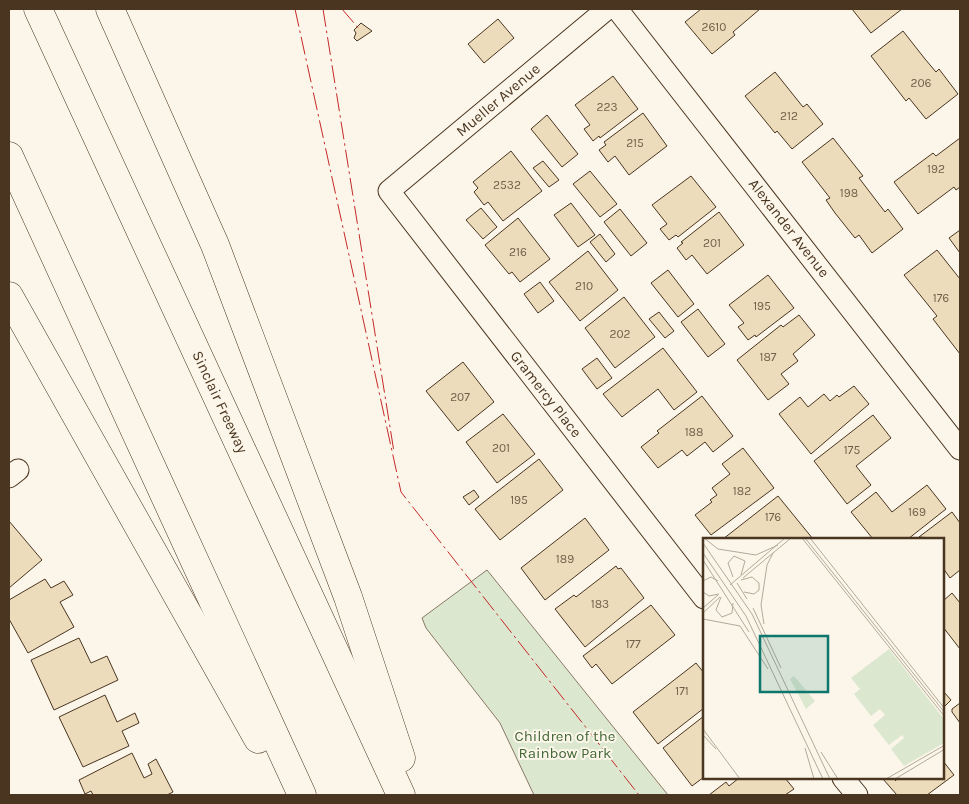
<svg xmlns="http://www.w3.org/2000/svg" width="969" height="804" viewBox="0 0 969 804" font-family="Karla,sans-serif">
  <rect width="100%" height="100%" fill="#fbf6e9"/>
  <polygon fill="#dce7d0" stroke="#887966" points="487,570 668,795 534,795 500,723 426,628 422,618"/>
  <g fill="#ecdcbc" stroke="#4a3520">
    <polygon points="701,9 760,9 733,32 735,35 712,54 685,22"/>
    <polygon points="852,9 902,9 871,33"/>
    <polygon points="498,19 514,38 484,63 468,44"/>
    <polygon points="361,23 372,31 357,41 354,38 356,33 354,30"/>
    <polygon points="903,31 925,59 936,72 939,69 958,94 926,119 909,98 906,101 871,56"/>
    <polygon points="775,72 803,107 807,104 823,124 792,149 777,131 775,133 745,96"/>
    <polygon points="613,76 638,109 600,138 599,136 593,141 584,129 590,125 575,105"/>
    <polygon points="643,113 667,146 629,175 615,156 608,162 599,150 606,145 604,142"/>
    <polygon points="547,115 578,154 562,167 531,129"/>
    <polygon points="833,138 863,176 859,178 885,212 888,209 903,229 872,253 859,235 855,238 835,213 826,200 830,198 802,162"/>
    <polygon points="960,138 960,187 956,190 954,187 918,214 894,182 933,153 936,156"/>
    <polygon points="511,151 542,191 503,221 488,202 484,205 474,192 478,188 473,182"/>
    <polygon points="543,161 559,180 549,187 533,168"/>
    <polygon points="590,171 617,204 600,217 573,184"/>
    <polygon points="691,176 716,207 678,237 676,235 669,240 660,229 667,224 652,205"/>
    <polygon points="571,203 595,235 578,247 554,215"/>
    <polygon points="481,208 497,227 483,239 466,220"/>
    <polygon points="620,209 647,243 631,256 604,222"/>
    <polygon points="719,212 744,245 707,274 692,255 686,260 677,248 683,243 681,242"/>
    <polygon points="518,218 550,259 520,282 512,272 509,274 485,245"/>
    <polygon points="960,230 960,253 949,238"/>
    <polygon points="600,234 615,254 606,262 590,242"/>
    <polygon points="937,250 960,279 960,354 933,319 937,316 904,275"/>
    <polygon points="588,251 618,290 580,321 549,282"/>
    <polygon points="668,270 694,304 678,317 651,283"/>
    <polygon points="768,275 794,308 756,337 755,335 748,340 738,327 744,323 729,305"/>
    <polygon points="540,282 554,301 538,313 524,294"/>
    <polygon points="624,297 655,337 615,368 585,328"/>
    <polygon points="698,309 725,344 708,357 681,322"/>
    <polygon points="659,312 674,331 665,338 649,319"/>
    <polygon points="799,315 815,335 793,354 798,361 781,374 789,384 768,400 737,360 781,325 783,327"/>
    <polygon points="663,348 697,392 674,410 658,389 622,417 603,394"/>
    <polygon points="597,358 612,378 597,389 582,369"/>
    <polygon points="463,362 494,402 458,431 426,391"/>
    <polygon points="854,386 869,404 811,454 779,414 800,397 808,407 824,394 830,401 837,395 839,397"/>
    <polygon points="702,396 733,436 713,452 705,442 687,456 682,450 658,468 641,447 659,433 657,431"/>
    <polygon points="503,414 535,454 497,483 466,442"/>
    <polygon points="873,415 891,438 856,466 871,485 847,504 814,461"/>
    <polygon points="743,448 774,488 711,535 695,515 712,502 710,500 717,495 712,488 730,474 722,464"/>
    <polygon points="539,459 563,490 500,540 475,509"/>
    <polygon points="927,485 946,509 908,539 873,539 851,512 876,492 892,512"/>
    <polygon points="474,490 479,497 469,505 463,497"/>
    <polygon points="778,496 813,539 723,539"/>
    <polygon points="952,512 960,523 960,570 950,578 943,568 943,539 919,537"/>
    <polygon points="585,518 609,550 545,600 521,568"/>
    <polygon points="9,521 42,560 9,588"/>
    <polygon points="616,566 618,569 621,568 644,598 585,647 555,609 574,595 576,597"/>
    <polygon points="45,579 51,588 64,581 73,595 60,602 74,627 28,653 9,619 9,600"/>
    <polygon points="952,593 960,603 960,649 943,627 943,601"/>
    <polygon points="651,605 675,635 612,684 596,664 592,668 583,656"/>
    <polygon points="79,638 91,663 107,656 118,680 54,710 31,660"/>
    <polygon points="696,663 704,673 704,708 658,744 633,712"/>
    <polygon points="943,691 951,700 943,708"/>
    <polygon points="105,695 117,722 135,713 139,723 122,731 129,746 83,767 59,717"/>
    <polygon points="960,703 960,723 952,712 952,709"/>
    <polygon points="704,716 704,777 692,786 663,748"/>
    <polygon points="132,753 144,778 152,774 148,764 156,759 173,792 167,795 93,795 91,791 85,794 79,780"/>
    <polygon points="943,761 954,775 927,795 897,795 883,779 893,778 896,781 894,778 943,778"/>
    <polygon points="739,778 785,778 794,789 785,795 709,795 726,782 729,786"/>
  </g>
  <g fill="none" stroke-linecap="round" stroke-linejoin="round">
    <defs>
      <g id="street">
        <polyline points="607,9 389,191 704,598"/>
        <polyline points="617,9 960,449"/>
        <polyline points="9,477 18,470"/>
        <polyline points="843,778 857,795"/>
      </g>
      <g id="highway">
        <polyline points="38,9 401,795"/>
        <polyline points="110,9 215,245 348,597 401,758"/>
        <polyline points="9,156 302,795"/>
        <polyline points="9,296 258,739"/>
      </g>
    </defs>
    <use href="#street" stroke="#4a3520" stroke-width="23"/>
    <use href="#highway" stroke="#4a3520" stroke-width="29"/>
    <use href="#street" stroke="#fbf6e9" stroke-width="21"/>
    <use href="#highway" stroke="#fbf6e9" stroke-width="28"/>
    <g stroke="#c62828" stroke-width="1" stroke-dasharray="18 4 2.5 4" stroke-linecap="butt">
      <polyline points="295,9 401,492 639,795"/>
      <polyline points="323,9 394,452"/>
      <polyline points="342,9 360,30"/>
    </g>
  </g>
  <g text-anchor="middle" stroke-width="4" stroke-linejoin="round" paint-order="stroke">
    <g font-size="12" fill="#725f47">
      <text x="714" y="31">2610</text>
      <text x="921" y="87">206</text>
      <text x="607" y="111">223</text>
      <text x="789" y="120">212</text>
      <text x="635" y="147">215</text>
      <text x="936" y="173">192</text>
      <text x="507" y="189">2532</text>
      <text x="849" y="197">198</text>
      <text x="712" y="247">201</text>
      <text x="518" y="256">216</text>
      <text x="584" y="290">210</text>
      <text x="941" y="302">176</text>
      <text x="762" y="310">195</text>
      <text x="620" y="338">202</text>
      <text x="768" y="361">187</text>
      <text x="460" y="401">207</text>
      <text x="694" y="436">188</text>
      <text x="501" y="452">201</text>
      <text x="852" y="454">175</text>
      <text x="742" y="495">182</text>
      <text x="519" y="504">195</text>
      <text x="917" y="516">169</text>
      <text x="773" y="521">176</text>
      <text x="565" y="563">189</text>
      <text x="600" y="608">183</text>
      <text x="633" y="648">177</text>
      <text x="682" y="695">171</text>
    </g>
    <g font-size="15" fill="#4a3520" stroke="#fbf6e9">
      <text transform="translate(498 100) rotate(-40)" y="5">Mueller Avenue</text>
      <text transform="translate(789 228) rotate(52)" y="5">Alexander Avenue</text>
      <text transform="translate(546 394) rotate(52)" y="5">Gramercy Place</text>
      <text transform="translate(220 402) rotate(65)" y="5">Sinclair Freeway</text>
    </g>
    <g font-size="15" fill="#436837" stroke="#fbf6e9">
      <text x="565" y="741">Children of the<tspan x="565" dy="17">Rainbow Park</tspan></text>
    </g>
  </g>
  <g transform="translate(703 538)">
    <rect width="241" height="241" fill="#fbf6e9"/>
    <path d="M 186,111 L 241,181 L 241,205 L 201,228 L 188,211 L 201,200 L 199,197 L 186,207 L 170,187 L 182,177 L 177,171 L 168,178 L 151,156 L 157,151 L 148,140 ZM 91,138 L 112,163 L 103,171 L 87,141 Z" fill="#dce7d0"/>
    <path fill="none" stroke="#b4a999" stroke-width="1" d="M 1,0 L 15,11 L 53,17 L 75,7M 99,0 L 242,179M 102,0 L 242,175M 107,0 L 242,171M 0,5 L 49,76 L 127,241M 0,15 L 43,78 L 120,241M 0,22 L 46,94M 30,39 L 25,25 L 31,18 L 42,23 L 38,37M 40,40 L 88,0M 38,42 L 49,39 L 56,45 L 56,52 L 51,56 L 41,54M 0,43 L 8,39 L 15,43M 34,45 L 44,61M 27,47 L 82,0M 0,54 L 6,58 L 16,56M 18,59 L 13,72 L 19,79 L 29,75 L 30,65M 0,70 L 15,57M 50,70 L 78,130M 0,75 L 17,59M 0,81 L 37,88 L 65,131M 61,86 L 58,67 L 64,27 L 70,15M 0,191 L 37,241M 0,197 L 13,211M 102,210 L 111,241M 118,214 L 135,241M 183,241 L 242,207M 192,241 L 242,211"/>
    <path fill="#0f766e" fill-opacity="0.15" stroke="#0f766e" stroke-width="2.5" d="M 57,98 L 125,98 L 125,154 L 57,154 Z"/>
    <rect width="241" height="241" fill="none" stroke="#4a3520" stroke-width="2.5"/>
  </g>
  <rect width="969" height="804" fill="none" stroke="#4a3520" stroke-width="20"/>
</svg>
